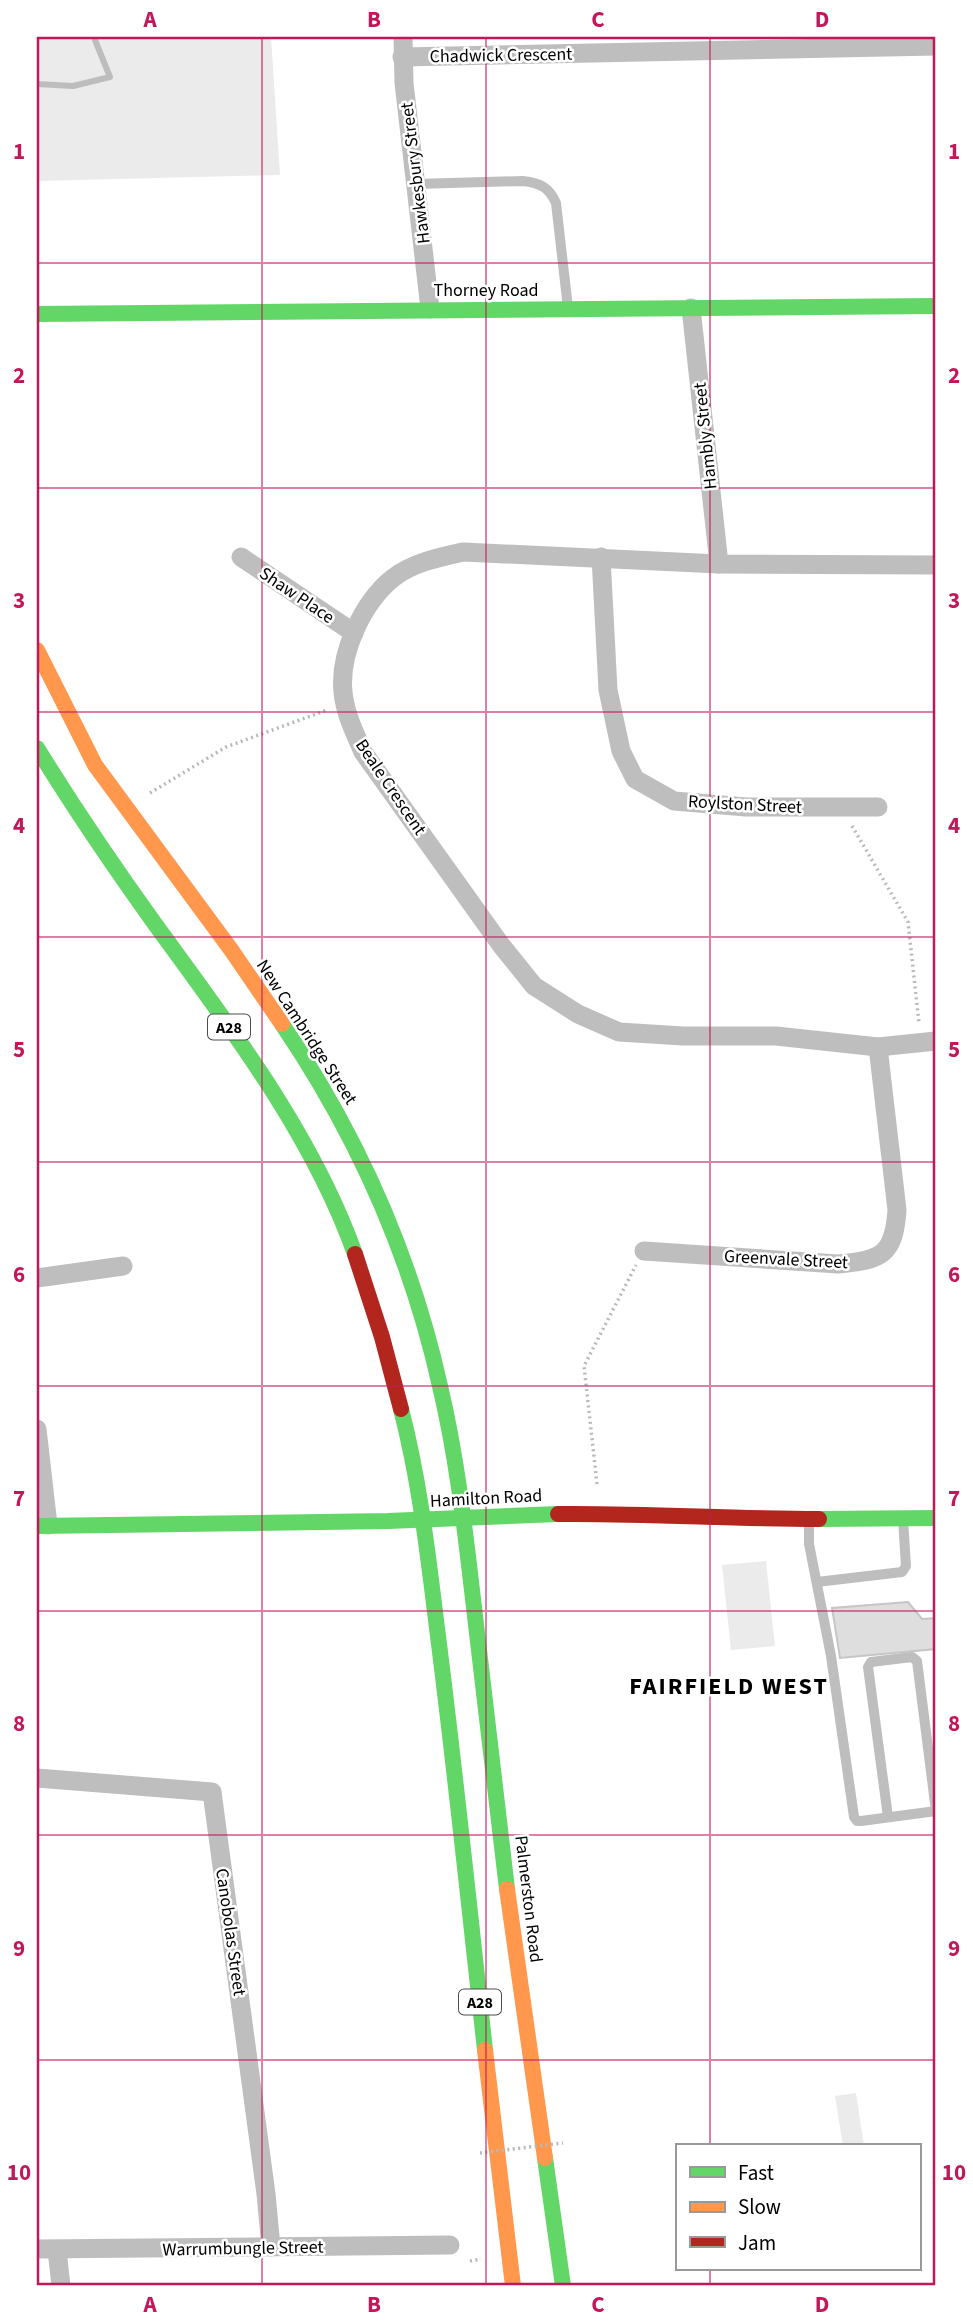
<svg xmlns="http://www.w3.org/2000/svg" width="973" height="2323" viewBox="0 0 973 2323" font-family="'Source Sans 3',sans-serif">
  <rect width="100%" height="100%" fill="#fff"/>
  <g fill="#ebebeb">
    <polygon points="37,37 271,37 280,175 37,181"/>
    <polygon points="766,1561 775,1646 731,1650 722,1565"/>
    <polygon points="856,2093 864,2146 843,2146 835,2096"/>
  </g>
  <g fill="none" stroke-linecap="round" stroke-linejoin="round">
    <polyline stroke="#bdbdbd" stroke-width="6" points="37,84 73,86 110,77 95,40 96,37"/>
  </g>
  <polygon fill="#dedede" stroke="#c6c6c6" stroke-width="2" points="908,1602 922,1619 936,1618 936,1649 840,1658 832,1608"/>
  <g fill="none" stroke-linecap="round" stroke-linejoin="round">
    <g stroke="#b9b9b9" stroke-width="3.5" stroke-dasharray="2 3.5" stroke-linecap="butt">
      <polyline points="150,793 226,747 327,710"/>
      <polyline points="852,826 908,922 919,1023"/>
      <polyline points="597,1484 584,1366 636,1265"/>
      <polyline points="470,2261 481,2259"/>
    </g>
    <g stroke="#bebebe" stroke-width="10">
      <path d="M 416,184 L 523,181 C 540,183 549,187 556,203 L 568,308"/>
      <polyline points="809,1520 809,1544 831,1656 854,1817 857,1821 861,1821 936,1811"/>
      <polyline points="817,1582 902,1572 906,1566 903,1519"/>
      <polyline points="888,1817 868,1667 871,1662 912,1657 917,1661 936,1811"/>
    </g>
    <g stroke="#bebebe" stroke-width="19">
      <polyline points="403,37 404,83 430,309"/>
      <polyline points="402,57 936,46"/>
      <polyline points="691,308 719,564"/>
      <polyline points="241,557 354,633"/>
      <polyline points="601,557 608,690 621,751 635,779 674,801 746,807 878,807"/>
      <path d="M 936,565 L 719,564 L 463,552 C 440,557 412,563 393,578 C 363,602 339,653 343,692 C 345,714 355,733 363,752 L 501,945 L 534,986 L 578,1014 L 619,1032 L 683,1036 L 776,1036 L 878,1047 L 936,1041"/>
      <path d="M 644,1251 L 838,1264 C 882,1260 894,1255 897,1210 L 878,1047"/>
      <polyline points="37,1278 123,1266"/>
      <polyline points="37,1429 48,1525"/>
      <polyline points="37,1778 212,1792 266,2194 271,2247"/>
      <polyline points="37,2249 450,2245"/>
      <polyline points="57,2250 61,2286"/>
    </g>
    <g stroke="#63d668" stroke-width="16">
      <polyline points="37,314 936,306"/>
      <path d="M 37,748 C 74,808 114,867 155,924 C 230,1027 312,1133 355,1254"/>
      <path d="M 282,1024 C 356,1133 411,1256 440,1386 C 458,1462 466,1539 475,1616 C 485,1707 496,1798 507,1889"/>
      <path d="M 401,1409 C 421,1486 429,1565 439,1644 C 456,1779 470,1914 485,2050"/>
      <polyline points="819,1519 936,1518"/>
      <polyline points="37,1526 388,1521 558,1514"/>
      <polyline points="545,2158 563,2286"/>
    </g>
    <g stroke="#ff974d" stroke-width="16">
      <polyline points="37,650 95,765 232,951 282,1024"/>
      <polyline points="507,1889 545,2158"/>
      <polyline points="485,2050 513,2286"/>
    </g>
    <g stroke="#b3261e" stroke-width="16">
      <polyline points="355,1254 382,1337 401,1409"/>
      <path d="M 558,1514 C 645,1513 732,1519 819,1519"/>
    </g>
    <polyline stroke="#b9b9b9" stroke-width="3.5" stroke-dasharray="2 3.5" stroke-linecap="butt" points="480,2153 563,2143"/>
  </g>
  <path fill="none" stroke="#c2185b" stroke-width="2" stroke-opacity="0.55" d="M 262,37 L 262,2286M 486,37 L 486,2286M 710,37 L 710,2146M 37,263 L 936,263M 37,488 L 936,488M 37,712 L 936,712M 37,937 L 936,937M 37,1162 L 936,1162M 37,1386 L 936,1386M 37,1611 L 936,1611M 37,1835 L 936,1835M 37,2060 L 936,2060M 710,2269 L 710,2286"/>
  <g text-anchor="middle" stroke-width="5" stroke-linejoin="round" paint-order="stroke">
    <g fill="#fff" stroke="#4c4c4c" stroke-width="2">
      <rect x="208" y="1014.5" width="42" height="25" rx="5"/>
      <rect x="459" y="1989.5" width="42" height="25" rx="5"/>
    </g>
    <g font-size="16" font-weight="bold" fill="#000">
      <text x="229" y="1033">A28</text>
      <text x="480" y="2008">A28</text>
    </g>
    <g font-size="18" fill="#000" stroke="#fff">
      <text transform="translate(501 55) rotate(-1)" y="6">Chadwick Crescent</text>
      <text transform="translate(415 173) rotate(-97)" y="6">Hawkesbury Street</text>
      <text x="486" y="296">Thorney Road</text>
      <text transform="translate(705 436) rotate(-96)" y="6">Hambly Street</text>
      <text transform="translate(297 595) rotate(34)" y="6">Shaw Place</text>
      <text transform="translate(391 787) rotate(56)" y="6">Beale Crescent</text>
      <text transform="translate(745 804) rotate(3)" y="6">Roylston Street</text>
      <text transform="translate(307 1032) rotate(57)" y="6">New Cambridge Street</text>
      <text transform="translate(786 1259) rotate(3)" y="6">Greenvale Street</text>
      <text transform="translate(486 1498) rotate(-3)" y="6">Hamilton Road</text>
      <text transform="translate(529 1899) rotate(83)" y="6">Palmerston Road</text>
      <text transform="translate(231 1932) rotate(82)" y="6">Canobolas Street</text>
      <text transform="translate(243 2248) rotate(-1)" y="6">Warrumbungle Street</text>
    </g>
    <g font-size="24" font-weight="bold" letter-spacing="2" fill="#000" stroke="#fff">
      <text x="729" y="1694">FAIRFIELD WEST</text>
    </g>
  </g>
  <rect width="973" height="2323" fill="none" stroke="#ffffff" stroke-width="77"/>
  <rect x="676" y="2144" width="245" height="126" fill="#ffffff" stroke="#999999" stroke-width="2"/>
  <rect x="690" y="2167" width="35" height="10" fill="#63d668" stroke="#999999" stroke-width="2"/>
  <text x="738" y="2180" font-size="21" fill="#000000">Fast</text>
  <rect x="690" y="2202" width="35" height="10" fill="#ff974d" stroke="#999999" stroke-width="2"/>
  <text x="738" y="2214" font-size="21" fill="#000000">Slow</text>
  <rect x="690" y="2237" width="35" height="10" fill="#b3261e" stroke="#999999" stroke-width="2"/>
  <text x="738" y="2250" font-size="21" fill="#000000">Jam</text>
  <rect x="38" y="38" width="896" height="2246" fill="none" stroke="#c2185b" stroke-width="2.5"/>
  <g font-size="23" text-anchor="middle" font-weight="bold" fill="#c2185b">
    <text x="150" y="27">A</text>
    <text x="374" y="27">B</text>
    <text x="598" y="27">C</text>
    <text x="822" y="27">D</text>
    <text x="19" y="159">1</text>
    <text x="954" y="159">1</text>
    <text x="19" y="383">2</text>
    <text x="954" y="383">2</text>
    <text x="19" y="608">3</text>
    <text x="954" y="608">3</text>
    <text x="19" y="833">4</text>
    <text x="954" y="833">4</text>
    <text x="19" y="1057">5</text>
    <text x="954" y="1057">5</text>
    <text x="19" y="1282">6</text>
    <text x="954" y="1282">6</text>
    <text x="19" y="1506">7</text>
    <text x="954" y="1506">7</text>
    <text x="19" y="1731">8</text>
    <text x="954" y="1731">8</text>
    <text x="19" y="1956">9</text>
    <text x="954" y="1956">9</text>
    <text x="19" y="2180">10</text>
    <text x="954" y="2180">10</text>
    <text x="150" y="2312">A</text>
    <text x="374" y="2312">B</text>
    <text x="598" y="2312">C</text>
    <text x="822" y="2312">D</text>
  </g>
</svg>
